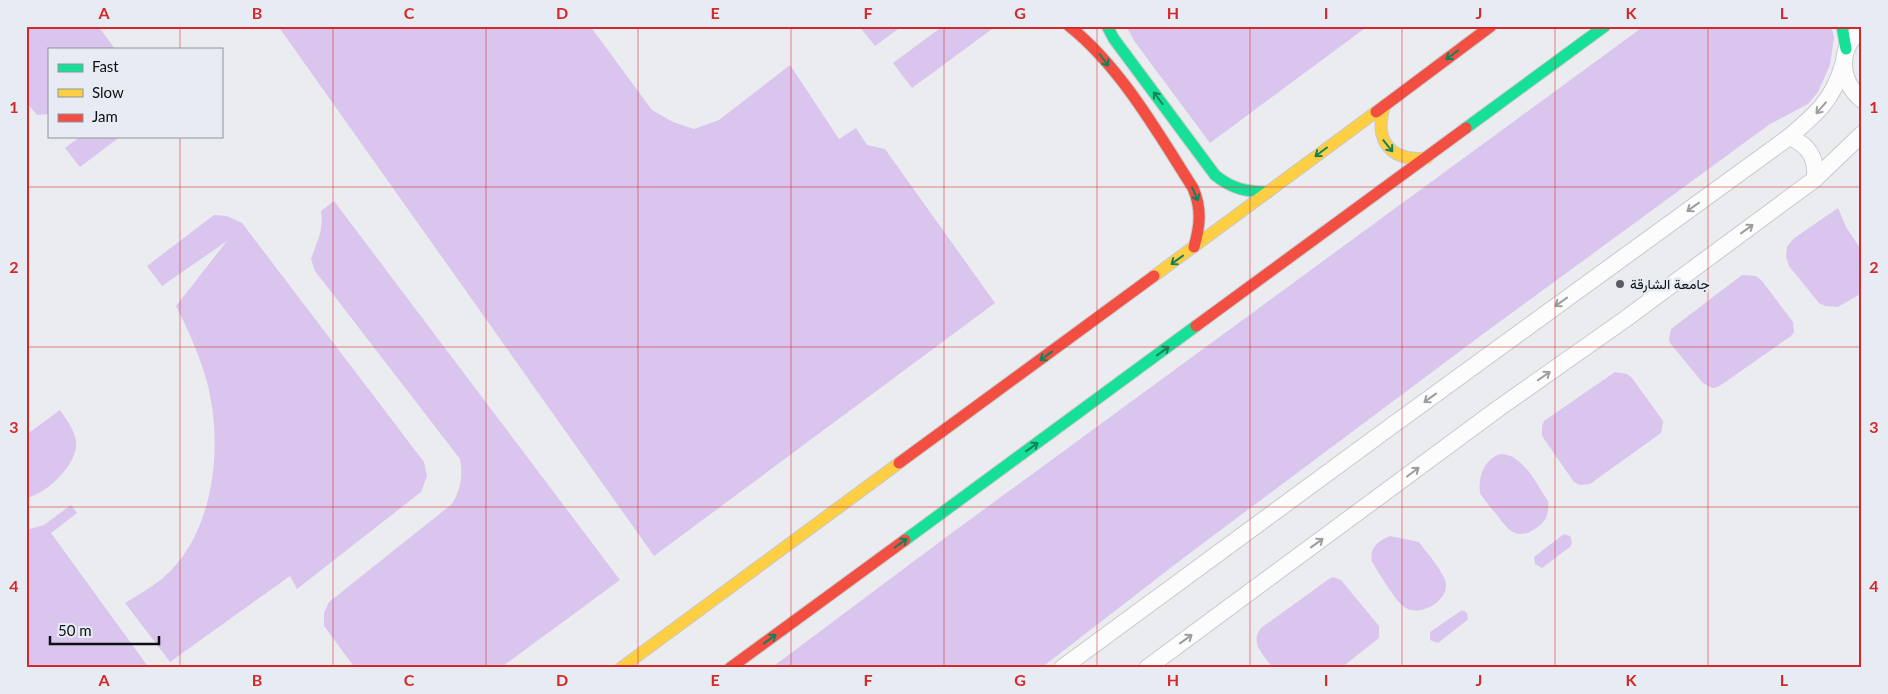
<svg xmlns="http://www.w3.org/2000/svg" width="1888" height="694" viewBox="0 0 1888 694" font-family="Lato,Vazirmatn,sans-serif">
  <rect width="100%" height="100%" fill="#eaecf0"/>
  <g fill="#dac5ee">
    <polygon points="26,26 98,26 115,49 49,49 49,114 37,115 26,102"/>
    <polygon points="278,26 590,26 652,110 673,122 694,129 719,120 790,65 839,139 856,128 867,145 885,149 995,303 654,556"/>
    <polygon points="859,26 902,26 875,46"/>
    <polygon points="943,26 991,26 992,29 912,88 893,63"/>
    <polygon points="1126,26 1368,26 1210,143 1135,42"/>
    <polygon points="1644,26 1831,26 1834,37 1830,65 1818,92 1808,104 1770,124 1483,334 1186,556 1041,668 771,668 949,535"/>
    <polygon points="81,136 121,136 80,167 65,148"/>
    <path d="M 334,201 L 620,580 L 500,668 L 355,668 L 324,626 L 324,613 L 329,602 L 452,504 C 461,488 463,477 460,459 L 315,271 L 311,259 C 317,241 324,231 321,211 Z"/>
    <polygon points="1838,208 1846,227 1862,251 1862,293 1838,307 1825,306 1819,303 1789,266 1786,256 1787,247 1793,239"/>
    <path d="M 214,215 L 227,216 L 242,223 L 424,462 L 427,476 L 421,492 L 297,589 L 290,576 L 170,662 L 125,603 C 138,595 152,587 163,578 C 217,532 225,436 204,372 C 197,350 187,327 176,306 L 227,241 L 162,286 L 147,266 Z"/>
    <polygon points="1742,275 1756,276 1762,281 1793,322 1794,332 1791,336 1718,387 1712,388 1703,383 1670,343 1669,339 1671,329"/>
    <polygon points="1615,372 1627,374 1632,378 1663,421 1661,433 1590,484 1580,485 1574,482 1542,436 1542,426 1544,421"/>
    <path d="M 60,410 C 66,419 74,429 76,441 C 79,463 47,494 26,498 L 26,435 Z"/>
    <path d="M 1501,454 C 1524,455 1536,484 1548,501 C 1549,512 1547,520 1539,526 C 1519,542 1509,532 1497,515 C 1491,508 1485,501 1480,493 C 1478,476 1485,458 1501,454 Z"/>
    <polygon points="71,505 77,513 51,533 149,668 26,668 26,530 44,525"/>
    <polygon points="1564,534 1570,536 1572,542 1571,546 1542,568 1535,564 1534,557"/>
    <path d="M 1390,536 L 1419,542 C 1426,552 1445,573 1446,584 C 1448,602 1417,619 1403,606 C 1393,597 1380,574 1372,562 C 1369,548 1378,541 1390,536 Z"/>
    <path d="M 1333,577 L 1341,580 L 1379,626 L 1379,638 L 1341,668 L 1273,668 C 1264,655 1249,643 1261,628 L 1329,579 Z"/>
    <polygon points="1462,610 1467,613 1468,619 1466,621 1438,643 1430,640 1430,632"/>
  </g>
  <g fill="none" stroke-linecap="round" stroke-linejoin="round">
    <defs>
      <g id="street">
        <path d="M 1862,29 C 1837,49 1839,80 1862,100"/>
        <path d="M 1789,137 C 1809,145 1817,158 1815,179"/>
        <path d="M 1062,668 L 1386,430 L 1789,137 C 1816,114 1833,100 1843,65"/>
        <polyline points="1147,668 1499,408 1624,320 1815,179 1862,134"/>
      </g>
      <g id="fast">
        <path d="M 1107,26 L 1114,39 L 1215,175 C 1232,189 1247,192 1268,192"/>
        <polyline points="1842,26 1846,49"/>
        <polyline points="1466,128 1605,26"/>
        <polyline points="905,540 1196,326"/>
      </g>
      <g id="slow">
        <path d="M 1385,105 C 1373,140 1390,162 1427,158"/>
        <polyline points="1154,276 1376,112"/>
        <polyline points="621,668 899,463"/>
      </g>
      <g id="jam">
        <path d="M 1069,26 C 1120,66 1158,133 1193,188 C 1202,209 1200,226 1194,247"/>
        <polyline points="1376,112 1491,26"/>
        <polyline points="1196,326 1466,128"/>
        <polyline points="899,463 1154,276"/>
        <polyline points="730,668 905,540"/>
      </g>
    </defs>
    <use href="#street" stroke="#c8c9cc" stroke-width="18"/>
    <use href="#fast" stroke="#c8c9cc" stroke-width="13"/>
    <use href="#slow" stroke="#c8c9cc" stroke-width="13"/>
    <use href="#jam" stroke="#c8c9cc" stroke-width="13"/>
    <use href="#street" stroke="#fcfcfd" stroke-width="16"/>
    <use href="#fast" stroke="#16e098" stroke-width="11"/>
    <use href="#slow" stroke="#ffcf43" stroke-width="11"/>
    <use href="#jam" stroke="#f24e42" stroke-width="11"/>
  </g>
  <defs><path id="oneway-shaft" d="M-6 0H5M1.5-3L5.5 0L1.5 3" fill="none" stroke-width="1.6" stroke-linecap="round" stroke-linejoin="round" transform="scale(1.25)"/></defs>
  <g stroke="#12825c">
    <use href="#oneway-shaft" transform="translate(1452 55) rotate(143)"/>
    <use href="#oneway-shaft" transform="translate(1104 60) rotate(53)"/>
    <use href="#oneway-shaft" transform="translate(1158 98) rotate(-127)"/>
    <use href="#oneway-shaft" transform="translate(1388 146) rotate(51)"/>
    <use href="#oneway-shaft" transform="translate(1321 152) rotate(143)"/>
    <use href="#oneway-shaft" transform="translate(1195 194) rotate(66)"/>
    <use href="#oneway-shaft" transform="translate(1177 260) rotate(144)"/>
    <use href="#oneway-shaft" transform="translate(1163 351) rotate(-36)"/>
    <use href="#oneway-shaft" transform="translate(1046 356) rotate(144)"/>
    <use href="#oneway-shaft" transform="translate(1032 447) rotate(-36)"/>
    <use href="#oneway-shaft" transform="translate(901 543) rotate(-36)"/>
    <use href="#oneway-shaft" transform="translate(770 639) rotate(-36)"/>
  </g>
  <g stroke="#9d9d9f">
    <use href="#oneway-shaft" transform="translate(1821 108) rotate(131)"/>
    <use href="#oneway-shaft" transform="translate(1693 207) rotate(144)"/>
    <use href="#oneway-shaft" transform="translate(1747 229) rotate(-36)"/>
    <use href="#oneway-shaft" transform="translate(1561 302) rotate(144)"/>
    <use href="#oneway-shaft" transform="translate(1544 376) rotate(-35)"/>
    <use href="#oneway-shaft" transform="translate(1430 398) rotate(144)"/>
    <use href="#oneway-shaft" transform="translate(1413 472) rotate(-37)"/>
    <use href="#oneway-shaft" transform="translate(1317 543) rotate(-36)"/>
    <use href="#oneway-shaft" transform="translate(1186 639) rotate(-36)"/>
  </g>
  <path fill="none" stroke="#d62828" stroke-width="1" stroke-opacity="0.55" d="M 180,26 L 180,49M 333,26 L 333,668M 486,26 L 486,668M 638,26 L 638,668M 791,26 L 791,668M 944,26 L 944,668M 1097,26 L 1097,668M 1250,26 L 1250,668M 1402,26 L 1402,668M 1555,26 L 1555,668M 1708,26 L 1708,668M 180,136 L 180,668M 26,187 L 1862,187M 26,347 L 1862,347M 26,507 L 1862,507"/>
  <circle fill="#5b5c60" stroke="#e7ebf3" stroke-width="2" cx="1620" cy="284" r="5"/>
  <g text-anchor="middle" stroke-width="5" stroke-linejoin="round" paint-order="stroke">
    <g font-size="14" fill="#0e0f12" stroke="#e7ebf3" text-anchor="start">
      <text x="1630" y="289">جامعة الشارقة</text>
    </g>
  </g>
  <rect width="1888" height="694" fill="none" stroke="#e7ebf3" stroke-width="55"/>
  <rect x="48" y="48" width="175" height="90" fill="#e7ebf3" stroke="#909399"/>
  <rect x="58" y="64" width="25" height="8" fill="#16e098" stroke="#909399"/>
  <text x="92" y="72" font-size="15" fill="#0e0f12">Fast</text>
  <rect x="58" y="89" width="25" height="8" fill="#ffcf43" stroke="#909399"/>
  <text x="92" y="98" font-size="15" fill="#0e0f12">Slow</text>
  <rect x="58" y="114" width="25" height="8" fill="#f24e42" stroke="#909399"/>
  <text x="92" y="122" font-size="15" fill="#0e0f12">Jam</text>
  <path d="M50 636v8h109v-8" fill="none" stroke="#0e0f12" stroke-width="2.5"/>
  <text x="58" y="636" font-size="15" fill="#0e0f12" stroke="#e7ebf3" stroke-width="4" paint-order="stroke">50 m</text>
  <rect x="28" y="28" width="1832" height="638" fill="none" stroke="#d62828" stroke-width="2"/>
  <g font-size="16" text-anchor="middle" font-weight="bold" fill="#d62828">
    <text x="104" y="19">A</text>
    <text x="257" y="19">B</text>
    <text x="409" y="19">C</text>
    <text x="562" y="19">D</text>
    <text x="715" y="19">E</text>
    <text x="868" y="19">F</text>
    <text x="1020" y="19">G</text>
    <text x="1173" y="19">H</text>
    <text x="1326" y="19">I</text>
    <text x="1479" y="19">J</text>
    <text x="1631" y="19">K</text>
    <text x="1784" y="19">L</text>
    <text x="14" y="113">1</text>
    <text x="1874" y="113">1</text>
    <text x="14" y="273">2</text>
    <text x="1874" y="273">2</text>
    <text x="14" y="433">3</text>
    <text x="1874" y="433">3</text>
    <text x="14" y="592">4</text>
    <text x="1874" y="592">4</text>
    <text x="104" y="686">A</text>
    <text x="257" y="686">B</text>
    <text x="409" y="686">C</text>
    <text x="562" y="686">D</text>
    <text x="715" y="686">E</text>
    <text x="868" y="686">F</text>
    <text x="1020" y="686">G</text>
    <text x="1173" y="686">H</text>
    <text x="1326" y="686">I</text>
    <text x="1479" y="686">J</text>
    <text x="1631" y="686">K</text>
    <text x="1784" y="686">L</text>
  </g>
</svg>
